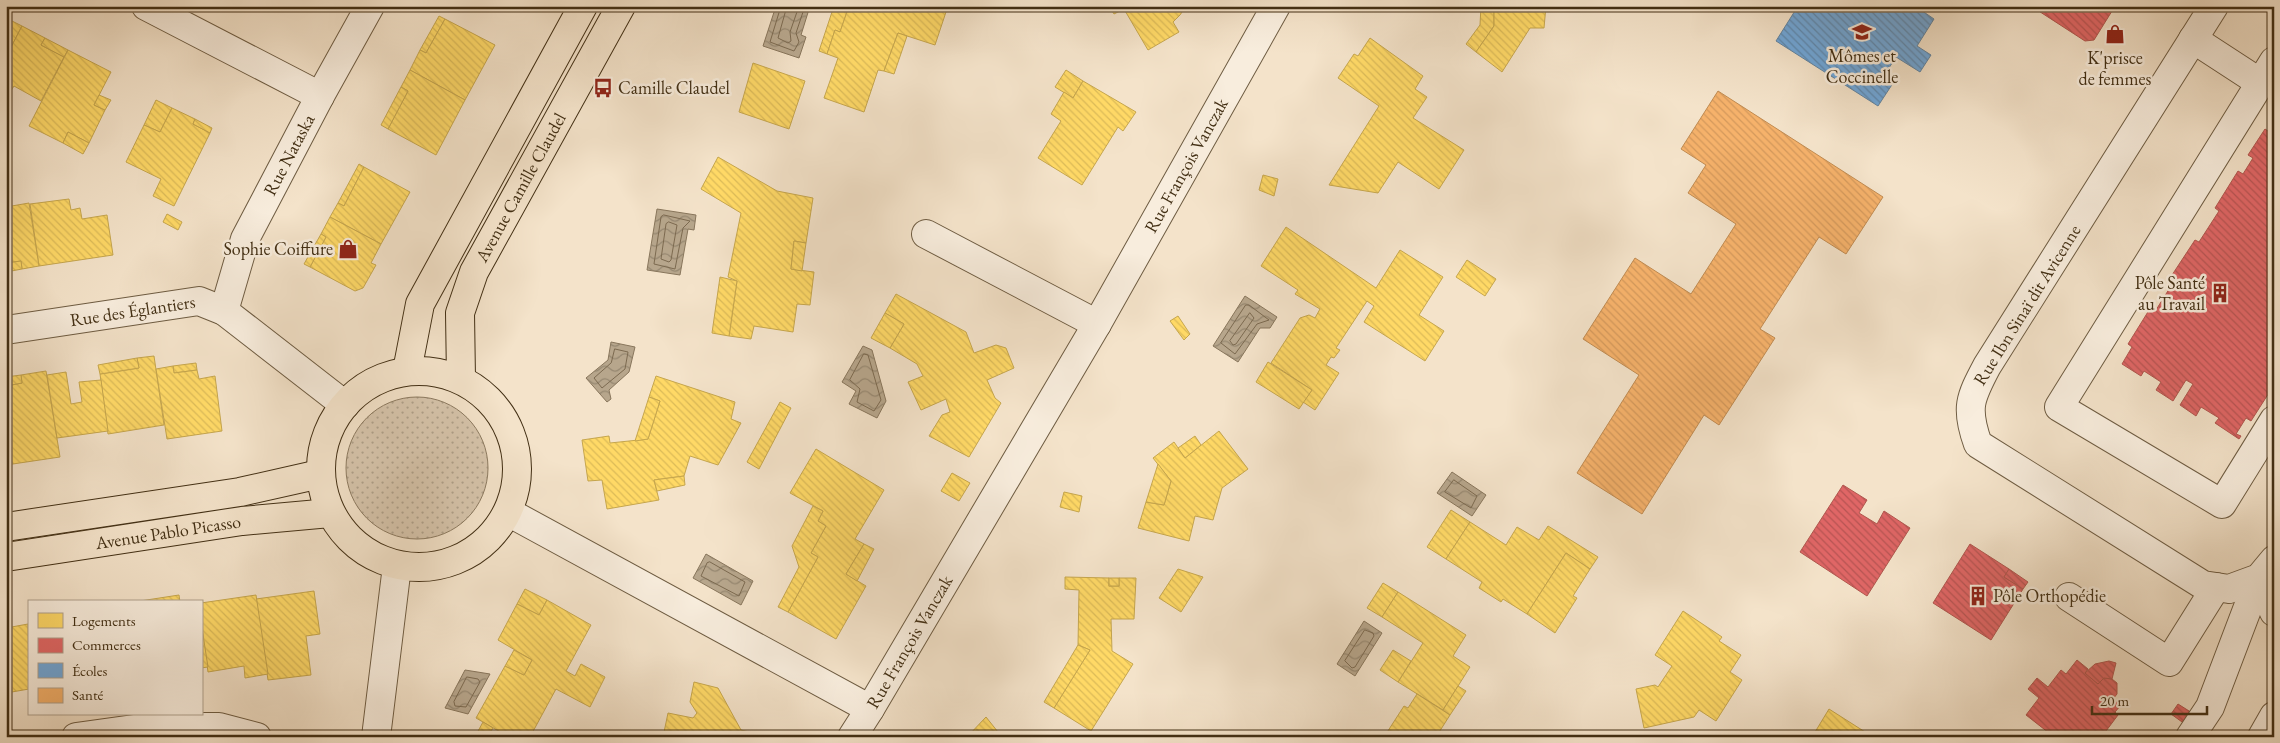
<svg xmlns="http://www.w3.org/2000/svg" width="2280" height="743" viewBox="0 0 2280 743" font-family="'EB Garamond',serif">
  <defs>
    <pattern id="grass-dots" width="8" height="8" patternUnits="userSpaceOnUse" patternTransform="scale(1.25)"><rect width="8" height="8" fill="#d6c4ab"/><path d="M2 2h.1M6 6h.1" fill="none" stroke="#afa08a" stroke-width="1.8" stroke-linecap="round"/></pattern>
    <pattern id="water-waves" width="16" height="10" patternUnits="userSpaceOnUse" patternTransform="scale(1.25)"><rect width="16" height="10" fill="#b7a68c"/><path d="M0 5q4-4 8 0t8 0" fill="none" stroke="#968871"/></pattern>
    <pattern id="homes-back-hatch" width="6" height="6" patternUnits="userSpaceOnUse" patternTransform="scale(1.25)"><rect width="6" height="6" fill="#ffd966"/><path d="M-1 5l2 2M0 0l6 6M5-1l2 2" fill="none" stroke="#dcbb58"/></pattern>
    <pattern id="shops-back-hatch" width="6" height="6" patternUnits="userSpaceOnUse" patternTransform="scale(1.25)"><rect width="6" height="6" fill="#e06666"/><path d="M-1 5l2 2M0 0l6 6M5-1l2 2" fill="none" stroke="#b75453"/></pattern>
    <pattern id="schools-back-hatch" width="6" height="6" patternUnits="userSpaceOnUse" patternTransform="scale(1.25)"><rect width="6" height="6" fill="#6fa8dc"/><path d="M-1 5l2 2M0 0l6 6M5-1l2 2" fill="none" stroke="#5d89b1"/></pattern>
    <pattern id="health-back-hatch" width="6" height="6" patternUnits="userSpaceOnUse" patternTransform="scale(1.25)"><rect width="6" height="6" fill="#f6b26b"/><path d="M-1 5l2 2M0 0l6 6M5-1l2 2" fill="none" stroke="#d4995c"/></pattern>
  </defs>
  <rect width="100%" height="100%" fill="#f4e3ca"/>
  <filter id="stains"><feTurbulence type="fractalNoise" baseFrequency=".004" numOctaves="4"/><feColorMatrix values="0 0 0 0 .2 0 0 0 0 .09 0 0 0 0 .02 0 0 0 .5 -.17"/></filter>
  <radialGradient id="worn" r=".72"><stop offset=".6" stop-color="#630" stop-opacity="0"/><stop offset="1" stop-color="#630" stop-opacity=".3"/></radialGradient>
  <circle fill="url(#grass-dots)" stroke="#8c7a60" cx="417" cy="468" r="71"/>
  <g fill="url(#water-waves)" stroke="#88765c">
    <polygon points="776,6 810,6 801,35 806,37 799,58 763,46"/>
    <polygon points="657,209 696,215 694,230 688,229 680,275 647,270"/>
    <polygon points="1245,296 1277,317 1270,328 1260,328 1238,362 1213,346"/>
    <polygon points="611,342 635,347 629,372 609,390 611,399 607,402 586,378 608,360"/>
    <polygon points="863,346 872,350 886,401 877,418 849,404 856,391 842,382"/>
    <polygon points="1452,472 1486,495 1472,516 1437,493"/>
    <polygon points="706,554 753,581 741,605 693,578"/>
    <polygon points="1364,621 1382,633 1355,676 1337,664"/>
    <polygon points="465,670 490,674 468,714 445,708"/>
  </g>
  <g fill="url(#homes-back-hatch)" stroke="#c6a64d">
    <polygon points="834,6 849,6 840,32 835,30 827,54 819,51"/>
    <polygon points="849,6 948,6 935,45 898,33 884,71 878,70 864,112 824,98 838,58 827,54 835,30 840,32"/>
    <polygon points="1109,6 1186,6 1180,15 1173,22 1179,32 1148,50 1124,9 1114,14"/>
    <polygon points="1481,6 1494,6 1494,26 1476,52 1466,44 1480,25"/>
    <polygon points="1494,6 1546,6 1544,28 1530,28 1502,72 1476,52 1494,26"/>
    <polygon points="439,16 445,19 426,53 420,50"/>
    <polygon points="6,18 22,26 6,57"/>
    <polygon points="445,19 495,45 465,100 410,70 420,50 426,53"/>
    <polygon points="22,26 45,38 41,45 64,57 41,101 14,86 10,92 6,90 6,57"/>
    <polygon points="898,33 907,36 894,74 884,71"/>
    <polygon points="45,38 68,50 64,57 41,45"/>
    <polygon points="1370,38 1423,76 1415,89 1427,97 1413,118 1464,150 1439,189 1398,162 1378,193 1329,185 1379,106 1338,78 1354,54 1358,56"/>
    <polygon points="68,50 111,72 94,105 105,110 89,143 68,132 63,143 29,126"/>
    <polygon points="753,63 805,81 789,129 739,112"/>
    <polygon points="410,70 465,100 436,155 388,129 408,91 401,87"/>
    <polygon points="1066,70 1083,81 1073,98 1055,87"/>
    <polygon points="1083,81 1136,112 1123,131 1118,127 1082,185 1038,158 1061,121 1051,114 1064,92 1073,98"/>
    <polygon points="401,87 408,91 388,129 381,125"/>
    <polygon points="99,95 111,100 105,110 94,105"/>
    <polygon points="156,100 172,108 160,132 144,125"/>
    <polygon points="172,108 195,119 193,124 210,133 174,206 153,196 161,179 126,162 144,125 160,132"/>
    <polygon points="195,119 212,128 210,133 193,124"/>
    <polygon points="68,132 89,143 83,154 63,143"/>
    <polygon points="718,157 777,191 813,198 806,243 794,241 791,269 814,272 810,305 797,304 793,332 754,326 751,339 729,336 737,281 728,277 741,213 701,189"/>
    <polygon points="359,164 364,167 344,206 338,203"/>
    <polygon points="364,167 410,192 381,244 330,217 338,203 344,206"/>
    <polygon points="1263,175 1278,179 1274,196 1259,190"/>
    <polygon points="69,199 71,210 80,208 82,219 107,215 113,255 39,266 30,204"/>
    <polygon points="29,203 39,266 22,269 21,261 6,263 6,207"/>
    <polygon points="167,214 182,222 178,230 163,222"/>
    <polygon points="330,217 381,244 371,263 376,265 363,288 355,291 310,267 326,237 321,234"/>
    <polygon points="1286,227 1376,288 1400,250 1443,277 1419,315 1444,331 1425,361 1364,322 1374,306 1367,301 1336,348 1340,350 1334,358 1331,357 1326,365 1339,373 1315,410 1303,402 1312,390 1271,363 1300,318 1309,315 1315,318 1320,309 1295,294 1298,290 1261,266"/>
    <polygon points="321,234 326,237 310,267 304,264"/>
    <polygon points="794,241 806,243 802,271 791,269"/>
    <polygon points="1467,260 1496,279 1485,296 1456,277"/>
    <polygon points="21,261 22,269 6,272 6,263"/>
    <polygon points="720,277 737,281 729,336 712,333"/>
    <polygon points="896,294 966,332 974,353 996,345 1006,348 1014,368 987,380 995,398 1001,403 969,457 929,436 942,415 950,412 946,399 921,410 908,382 923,376 917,364 890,348 904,324 885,313"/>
    <polygon points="885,313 904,324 890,348 871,338"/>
    <polygon points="1178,316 1190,334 1184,340 1170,321"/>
    <polygon points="154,356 164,425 108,434 100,374 139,368 137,358"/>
    <polygon points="137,358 139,368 100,374 98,365"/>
    <polygon points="1268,362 1312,390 1299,409 1256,382"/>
    <polygon points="196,363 197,370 174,373 173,366"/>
    <polygon points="173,366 174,373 197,370 199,379 215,376 222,431 167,439 156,369"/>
    <polygon points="46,371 60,457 6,465 6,386 22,383 21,375"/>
    <polygon points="66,372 71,404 82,402 79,382 101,380 108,431 57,438 47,375"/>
    <polygon points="21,375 22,383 6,386 6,377"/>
    <polygon points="656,376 735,402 731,419 741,423 718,465 690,456 684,476 654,480 659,500 607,509 602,480 588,481 582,440 609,436 610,443 648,439 660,401 649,397"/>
    <polygon points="649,397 660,401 648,439 635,441"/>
    <polygon points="780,402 791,408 759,469 747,462"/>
    <polygon points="1219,431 1248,469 1222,488 1213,520 1195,516 1189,541 1138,528 1146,502 1164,505 1171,481 1153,458 1174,442 1185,458"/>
    <polygon points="1195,436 1201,445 1185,458 1178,448"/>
    <polygon points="816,449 884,490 855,539 864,544 846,574 866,586 836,639 788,612 818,557 811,553 826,526 818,521 823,511 790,493"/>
    <polygon points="1158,464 1171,481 1164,505 1146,502"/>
    <polygon points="952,473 970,483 959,501 941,491"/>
    <polygon points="684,476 685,485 657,491 654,480"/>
    <polygon points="1064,492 1082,496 1079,512 1060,507"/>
    <polygon points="813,506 823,511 818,521 826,526 811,553 818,557 788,612 778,607 799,567 792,546"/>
    <polygon points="1451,510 1470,522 1446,559 1427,547"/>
    <polygon points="1470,522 1506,545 1517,527 1539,540 1548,526 1598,557 1590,569 1566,553 1527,614 1503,599 1501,602 1479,588 1482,582 1446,559"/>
    <polygon points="864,544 874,549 857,581 846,574"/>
    <polygon points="1566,553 1590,569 1573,596 1577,598 1555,633 1527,614"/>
    <polygon points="1178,569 1203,577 1181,612 1159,598"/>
    <polygon points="1065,577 1109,578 1109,586 1119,586 1119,578 1136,578 1134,619 1111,619 1112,651 1133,664 1091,731 1054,708 1090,650 1078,645 1079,590 1065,589"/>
    <rect x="1109" y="578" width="10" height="8"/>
    <polygon points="1383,583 1398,592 1382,617 1367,608"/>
    <polygon points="525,589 547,600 539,615 517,604"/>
    <polygon points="314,591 320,634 306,636 311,675 268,680 256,599"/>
    <polygon points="1398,592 1466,635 1453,656 1470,667 1443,710 1398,682 1423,643 1382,617"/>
    <polygon points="179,595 180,602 140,601"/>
    <polygon points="256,595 268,674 245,678 244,666 208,672 201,622 201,603"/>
    <polygon points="547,600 591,625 566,671 575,676 581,664 605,677 590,707 556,689 530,737 509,737 476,718 505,666 524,675 532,660 498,640 517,604 539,615"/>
    <polygon points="1683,611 1722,637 1719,641 1741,655 1730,672 1742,680 1716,721 1699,710 1694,717 1644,728 1636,689 1655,685 1658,687 1672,666 1655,655"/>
    <polygon points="201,622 208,667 201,668"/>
    <polygon points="28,624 29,689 6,693 6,628"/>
    <polygon points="1078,645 1090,650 1054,708 1044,702"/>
    <polygon points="514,650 532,660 524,675 505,666"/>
    <polygon points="1393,650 1411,661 1398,682 1380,670"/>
    <polygon points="694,682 718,688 741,730 771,737 663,737 668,713 693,718 697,713 690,702"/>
    <polygon points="1458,686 1466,691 1450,715 1443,710"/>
    <polygon points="1417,694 1450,715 1436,737 1384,737 1404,706 1408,708"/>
    <polygon points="1829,709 1873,737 1812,737"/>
    <polygon points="986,717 1002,737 967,737"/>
    <polygon points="483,722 493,728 487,737 477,733"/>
  </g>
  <g fill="url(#shops-back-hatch)" stroke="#b1564d">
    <polygon points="2031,6 2111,6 2112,11 2094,40 2085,41"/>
    <polygon points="2265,129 2274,135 2274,375 2270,381 2274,385 2251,421 2246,418 2236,434 2241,436 2239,439 2215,423 2219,418 2201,407 2196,416 2180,405 2193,384 2186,380 2173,401 2156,390 2161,382 2144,371 2141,376 2122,364 2132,347 2128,344 2151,307 2156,310 2176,278 2172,275 2195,240 2199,242 2219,211 2215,208 2238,171 2243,174 2253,158 2248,155"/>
    <polygon points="1843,485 1867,500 1859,513 1877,524 1884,511 1910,528 1867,596 1800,552"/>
    <polygon points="1970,544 2009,569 2004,577 2023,589 1991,640 1933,603"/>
    <polygon points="2009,569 2028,582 2023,589 2004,577"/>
    <polygon points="2077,660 2088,669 2085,673 2098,684 2104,678 2112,679 2117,683 2117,694 2113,699 2121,705 2115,712 2118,715 2103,735 2106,737 2046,737 2049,733 2026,715 2039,698 2028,689 2037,678 2048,687 2061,670 2066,674"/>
    <polygon points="2109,661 2116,663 2112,679 2104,678 2098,684 2085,673 2095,664"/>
    <polygon points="2178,704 2197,716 2189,727 2171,714"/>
  </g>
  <polygon fill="url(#schools-back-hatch)" stroke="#6284a0" points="1798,6 1915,6 1934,19 1917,46 1931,55 1920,72 1896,57 1887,71 1897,77 1878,106 1776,41"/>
  <polygon fill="url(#health-back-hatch)" stroke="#c08b51" points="1718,91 1883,197 1846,254 1819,237 1760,329 1775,338 1719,425 1704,415 1642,514 1577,473 1639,375 1583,339 1635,258 1691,294 1736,224 1688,193 1706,165 1681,149"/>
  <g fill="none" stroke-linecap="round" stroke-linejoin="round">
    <g stroke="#7c6a50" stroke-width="1">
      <polyline points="781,6 770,42 794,51 799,42 796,33 805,6"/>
      <polyline points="787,6 778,38 788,43 791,41 790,32 799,6"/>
      <polygon points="664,215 690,221 683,228 675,269 654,264 661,217"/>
      <polygon points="669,222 677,225 671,260 669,262 661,259 666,224"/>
      <polygon points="1246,305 1249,305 1269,320 1257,324 1235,354 1221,343"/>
      <polygon points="1250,313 1254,318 1236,344 1233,345 1230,341"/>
      <polygon points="615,349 628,352 625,369 602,388 594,378 611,363"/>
      <polygon points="864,354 868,355 881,400 874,411 857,402 860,389 850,380"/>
      <polygon points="1454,480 1477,496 1471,508 1445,492"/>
      <polygon points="710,562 745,582 739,596 701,576 707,563"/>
      <polygon points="1365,630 1373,633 1374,636 1355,667 1352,668 1345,661"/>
      <polygon points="467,677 478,679 480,682 466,707 455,706 454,702"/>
    </g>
    <defs>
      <g id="minor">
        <polyline points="146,6 320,96"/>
        <path d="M 2214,6 L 1987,366 C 1970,398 1965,408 1978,444 L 2203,585 L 2229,589 L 2259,578 L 2274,560"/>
        <polyline points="2193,39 2259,82"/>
        <polyline points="2274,61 2059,407 2222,504 2274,420"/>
        <polyline points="926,234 1097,324"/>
        <path id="s1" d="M 224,311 L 245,239 L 320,96 L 370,6"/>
        <path id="s2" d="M 6,330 L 199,301 L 224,311 L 345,405"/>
        <path id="s3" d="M 508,512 L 870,709 L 1097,324 L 1276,6"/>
        <polyline points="2259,578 2274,612"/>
        <polyline points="2069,597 2169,662 2216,587"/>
        <polyline points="76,737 148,727 219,727 257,737"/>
        <polyline points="376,737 397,566"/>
        <polyline points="852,737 870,709"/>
        <polyline points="2190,737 2210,707 2259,578"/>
        <polyline points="2262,737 2274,716"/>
      </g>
      <g id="major">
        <circle cx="419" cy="469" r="98"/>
        <polyline points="407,371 420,304 583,6"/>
        <path id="s4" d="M 461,379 L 460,313 L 474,272 L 621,6"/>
        <polyline points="6,527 240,492 320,474"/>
        <path id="s5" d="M 6,557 L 242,521 L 330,513"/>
      </g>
    </defs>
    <use href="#minor" stroke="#6e5c42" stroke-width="30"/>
    <use href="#major" stroke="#422f14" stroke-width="30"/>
    <use href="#minor" stroke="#f8eddd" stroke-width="28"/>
    <use href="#major" stroke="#f4e3ca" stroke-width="28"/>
  </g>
  <defs>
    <symbol id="school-bare" viewBox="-9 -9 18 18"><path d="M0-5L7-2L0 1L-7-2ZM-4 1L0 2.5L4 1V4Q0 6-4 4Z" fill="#8f2418" stroke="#f8eddd" stroke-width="2.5" paint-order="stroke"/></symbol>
    <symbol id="shop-bare" viewBox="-9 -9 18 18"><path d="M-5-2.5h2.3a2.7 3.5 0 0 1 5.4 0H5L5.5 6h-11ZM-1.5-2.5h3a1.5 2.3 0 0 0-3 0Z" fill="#8f2418" stroke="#f8eddd" stroke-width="2.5" paint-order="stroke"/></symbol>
    <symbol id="bus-bare" viewBox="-9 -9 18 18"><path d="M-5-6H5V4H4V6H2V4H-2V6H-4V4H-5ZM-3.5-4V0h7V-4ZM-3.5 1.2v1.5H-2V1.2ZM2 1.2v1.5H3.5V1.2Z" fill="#8f2418" stroke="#f8eddd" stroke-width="2.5" paint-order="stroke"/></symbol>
    <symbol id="building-bare" viewBox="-9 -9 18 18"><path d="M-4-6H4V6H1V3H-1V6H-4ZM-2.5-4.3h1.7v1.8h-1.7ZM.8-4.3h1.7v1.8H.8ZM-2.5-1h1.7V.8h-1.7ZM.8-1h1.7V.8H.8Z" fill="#8f2418" stroke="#f8eddd" stroke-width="2.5" paint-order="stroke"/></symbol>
  </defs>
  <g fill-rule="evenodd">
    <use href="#school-bare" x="1848" y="18" width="28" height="28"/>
    <use href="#shop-bare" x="2101" y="20" width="28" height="28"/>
    <use href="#bus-bare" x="589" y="74" width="28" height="28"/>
    <use href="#shop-bare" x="334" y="235" width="28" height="28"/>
    <use href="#building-bare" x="2206" y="279" width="28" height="28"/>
    <use href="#building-bare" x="1964" y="582" width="28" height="28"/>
  </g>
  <g text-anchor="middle" stroke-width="5" stroke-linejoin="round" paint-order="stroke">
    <g font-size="18" fill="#422f14" stroke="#f8eddd">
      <text x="1862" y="62">Mômes et<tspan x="1862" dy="21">Coccinelle</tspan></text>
      <text x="2115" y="64">K'prisce<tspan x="2115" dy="21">de femmes</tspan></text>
      <text x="618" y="94" text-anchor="start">Camille Claudel</text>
      <text x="333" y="255" text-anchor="end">Sophie Coiffure</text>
      <text x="2205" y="289" text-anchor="end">Pôle Santé<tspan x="2205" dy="21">au Travail</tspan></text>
      <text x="1993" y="602" text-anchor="start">Pôle Orthopédie</text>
    </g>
    <g font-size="18" fill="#422f14" stroke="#f8eddd">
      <text dy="6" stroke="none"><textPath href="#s1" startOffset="170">Rue Nataska</textPath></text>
      <text dy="6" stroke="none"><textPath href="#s3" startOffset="1041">Rue François Vanczak</textPath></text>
      <text dy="6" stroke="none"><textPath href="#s4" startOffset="206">Avenue Camille Claudel</textPath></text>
      <text transform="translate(2027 305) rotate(-58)" y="6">Rue Ibn Sinaï dit Avicenne</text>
      <text dy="6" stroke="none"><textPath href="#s2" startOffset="128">Rue des Églantiers</textPath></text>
      <text dy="6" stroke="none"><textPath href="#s5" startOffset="164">Avenue Pablo Picasso</textPath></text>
      <text dy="6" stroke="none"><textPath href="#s3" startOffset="490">Rue François Vanczak</textPath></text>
    </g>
  </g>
  <rect width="2280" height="743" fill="none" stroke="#f4e3ca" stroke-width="25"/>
  <rect x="8" y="8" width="2265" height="728" fill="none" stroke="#422f14" stroke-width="2.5"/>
  <rect x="12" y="12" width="2255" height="718" fill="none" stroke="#422f14"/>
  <rect x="28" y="600" width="175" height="115" fill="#f8eddd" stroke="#afa18d"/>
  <rect x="38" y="613" width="25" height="15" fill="#ffd966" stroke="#afa18d"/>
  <text x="72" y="626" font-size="15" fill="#422f14">Logements</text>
  <rect x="38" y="638" width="25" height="15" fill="#e06666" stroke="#afa18d"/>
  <text x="72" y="650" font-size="15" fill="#422f14">Commerces</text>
  <rect x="38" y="663" width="25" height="15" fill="#6fa8dc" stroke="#afa18d"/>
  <text x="72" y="676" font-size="15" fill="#422f14">Écoles</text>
  <rect x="38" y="688" width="25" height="15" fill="#f6b26b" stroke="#afa18d"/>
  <text x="72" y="700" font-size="15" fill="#422f14">Santé</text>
  <path d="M2092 706v8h115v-8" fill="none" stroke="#422f14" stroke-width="2.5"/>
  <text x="2100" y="706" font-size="15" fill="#422f14" stroke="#f8eddd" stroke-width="4" paint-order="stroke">20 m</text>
  <rect width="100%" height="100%" filter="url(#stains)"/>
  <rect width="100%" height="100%" fill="url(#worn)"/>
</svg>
